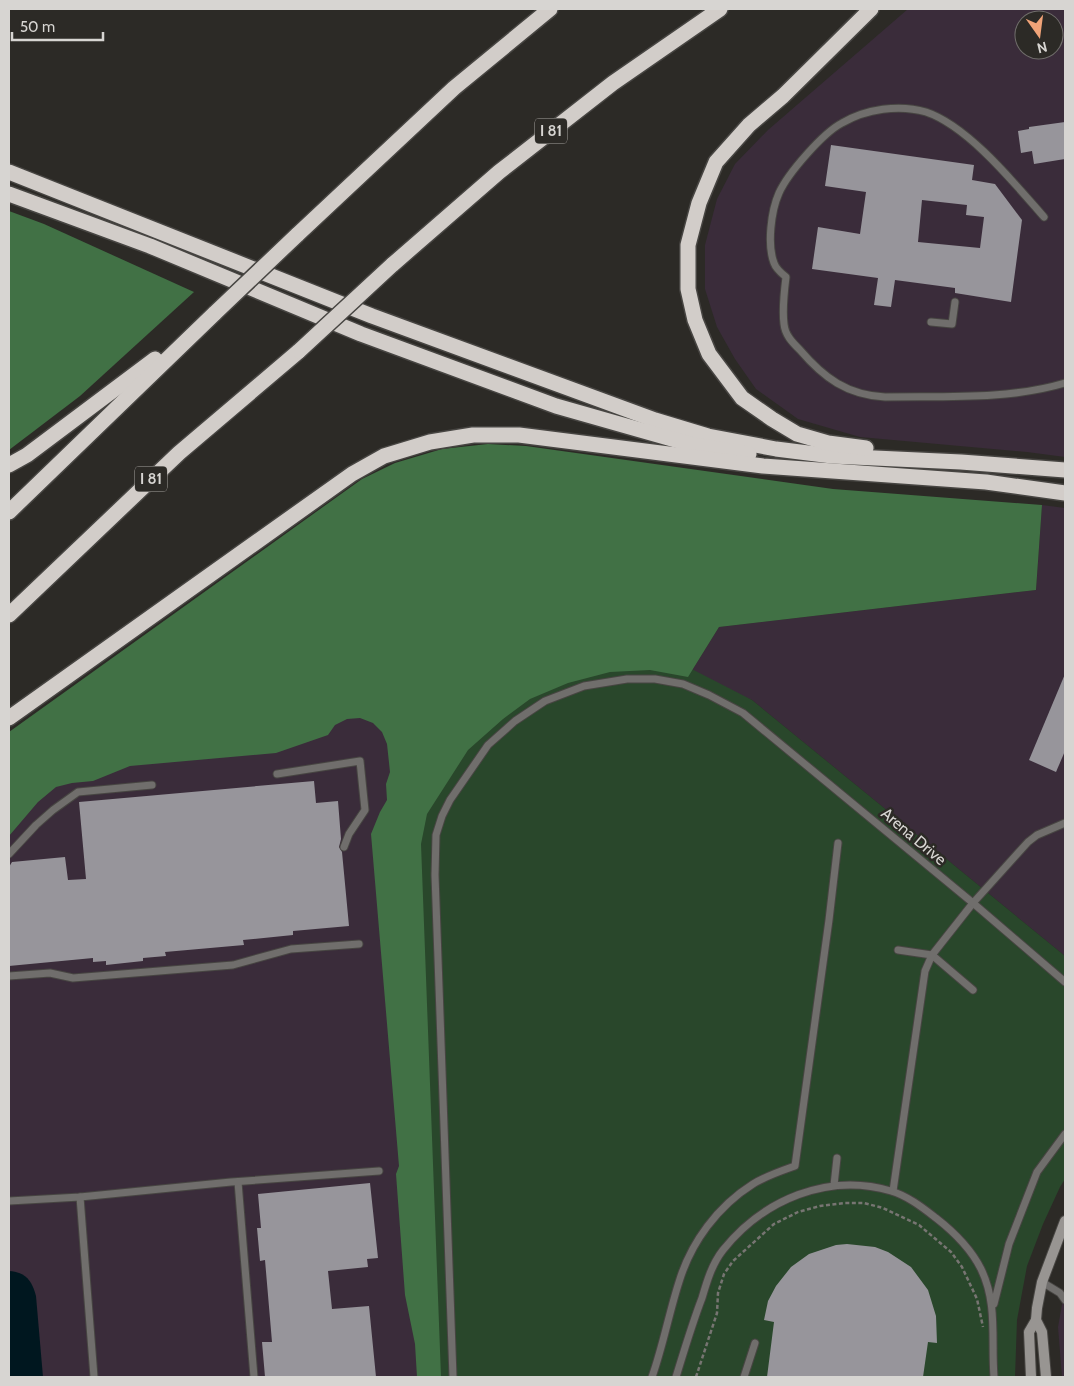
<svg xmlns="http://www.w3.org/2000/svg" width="1074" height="1386" viewBox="0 0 1074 1386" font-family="Cabin,sans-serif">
  <rect width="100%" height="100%" fill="#2c2a26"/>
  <g fill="#3a2c3a" fill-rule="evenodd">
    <path d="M 908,9 L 1065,9 L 1065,457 L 1027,452 L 860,437 L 798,419 L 756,389 L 735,359 L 717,327 L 705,289 L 705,245 L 717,199 L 735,164 L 768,130 ZM 1024,20 L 1054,20 L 1054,50 L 1024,50 Z"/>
    <polygon points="1042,505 1065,508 1065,956 752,700 688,677 719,627 1036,590"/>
    <polygon points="388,706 435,1377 9,1377 9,809 59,754"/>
    <polygon points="1065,1288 1065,1377 1062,1377 1058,1327"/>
  </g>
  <polygon fill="#29472b" points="649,647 752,700 1065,956 1065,1179 1060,1187 1043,1224 1027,1266 1017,1320 1015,1377 439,1377 409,887 423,763 484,696"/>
  <g fill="#417145">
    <polygon points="9,211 44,224 194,292 80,396 9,450"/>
    <polygon points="488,444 526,446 833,489 1042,505 1036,590 719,627 688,677 650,670 610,672 568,683 530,699 503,719 468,750 427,814 421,844 441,1377 417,1377 415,1344 405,1295 396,1174 399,1166 371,834 380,812 387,800 386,784 390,772 387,744 382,732 373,723 360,718 347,719 335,725 328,735 276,753 130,766 93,781 72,783 56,787 38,802 9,836 9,732 362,479 395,463 442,449"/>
  </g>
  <path fill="#00171f" d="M 9,1271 C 26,1272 32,1281 36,1296 L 43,1377 L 9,1377 Z"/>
  <g fill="#97959b" fill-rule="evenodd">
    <polygon points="1065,122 1065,159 1034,164 1032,151 1021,153 1018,131 1029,129 1029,127"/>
    <path d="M 831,145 L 974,165 L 972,180 L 995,184 L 1022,220 L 1011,302 L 955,293 L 955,288 L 895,280 L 891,307 L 874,305 L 878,278 L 812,269 L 818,227 L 860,234 L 866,192 L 825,186 ZM 922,200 L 967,205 L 966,215 L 984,217 L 980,248 L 918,242 Z"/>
    <polygon points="1065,674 1065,751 1056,772 1029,760"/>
    <polygon points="314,781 316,803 338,801 341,839 339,847 342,852 349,926 293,931 293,935 243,940 244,945 165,952 166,956 143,958 143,961 106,965 106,961 93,962 93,958 9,966 9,867 12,862 65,857 68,880 86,879 79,802"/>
    <polygon points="370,1183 378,1258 367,1259 368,1267 328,1271 332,1309 369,1306 376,1377 265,1377 262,1342 272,1342 265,1260 260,1261 257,1228 261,1228 258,1194"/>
    <polygon points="847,1244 875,1247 888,1252 911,1267 928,1290 936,1316 937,1343 928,1342 923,1377 767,1377 774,1322 764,1320 768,1301 776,1286 791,1267 809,1254 836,1245"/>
  </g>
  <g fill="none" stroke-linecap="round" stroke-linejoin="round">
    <defs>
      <g id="service">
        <path d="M 1044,217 C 1015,184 968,126 926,112 C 899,104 866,109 842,123 C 823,133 788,173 779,193 C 771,211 767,245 774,263 C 776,269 781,273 786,277 C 784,293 782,309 784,324 C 785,335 792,342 800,350 C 824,378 847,395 885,397 C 945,396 1008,400 1065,383"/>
        <polyline points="931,322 952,324 955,302"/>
        <polyline points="277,774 360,761 365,810 349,834 344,847"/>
        <polyline points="9,854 36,825 53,810 78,792 152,785"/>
        <polyline points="898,950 932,955 973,990"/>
        <polyline points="9,976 50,973 73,978 233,965 291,949 359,944"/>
        <polyline points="238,1182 254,1377"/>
        <polyline points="834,1185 837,1158"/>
        <polyline points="893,1191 925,971 932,955 973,903 1028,842 1037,835 1065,823"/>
        <polyline points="80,1197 94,1377"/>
        <polyline points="9,1201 80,1197 231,1182 379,1171"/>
        <polyline points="1042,1282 1060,1293 1065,1300"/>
        <polyline points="994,1304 1009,1244 1037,1172 1065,1134"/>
        <polyline points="453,1377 435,875 436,835 442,816 450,800 488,745 515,721 545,701 584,686 627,679 655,679 683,684 709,695 743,713 973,903 1065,982"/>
        <path d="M 652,1377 C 663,1346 669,1313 679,1282 C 691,1242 718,1206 753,1184 C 766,1176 781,1171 795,1166 L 829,920 L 838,843"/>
        <path d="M 676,1377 C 684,1351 692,1324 702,1298 C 707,1281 712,1264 723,1250 C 763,1200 828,1172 891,1191 C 908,1196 923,1208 936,1218 C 954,1232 971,1249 981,1269 C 998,1304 991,1340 994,1377"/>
        <polyline points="744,1377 755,1343"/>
      </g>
      <g id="secondary">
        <polyline points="1031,1377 1029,1332 1036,1320"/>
        <polyline points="1046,1377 1042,1332 1036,1320 1037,1308 1042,1282 1065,1221"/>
      </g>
      <g id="motorway">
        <polyline points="9,172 372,316 655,420 708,436 776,449 832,456 961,462 1065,470"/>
        <polyline points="9,194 150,246 361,334 556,406 693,445 749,454"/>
        <polyline points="297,235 454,88 550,9"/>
        <polyline points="392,265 499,172 613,83 720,9"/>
        <polyline points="866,448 828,443 797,434 772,419 742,398 709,354 695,320 688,289 688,245 699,203 716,162 749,125 783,96 871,9"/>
        <polyline points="9,465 27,455 155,359"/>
        <polyline points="9,512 215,313"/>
        <polyline points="9,615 179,453 299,351"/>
        <polyline points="9,718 352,474 384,456 430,442 473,435 519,435 763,466 986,482 1065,493"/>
      </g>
    </defs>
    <use href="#service" stroke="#474542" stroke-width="9"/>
    <use href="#secondary" stroke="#474542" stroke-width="12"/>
    <use href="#motorway" stroke="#474542" stroke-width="18"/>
    <polyline stroke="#777572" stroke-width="2.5" stroke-dasharray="4 2.5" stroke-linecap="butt" points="696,1377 717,1313 718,1293 724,1274 733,1261 774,1224 798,1212 820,1206 844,1203 864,1203 883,1208 919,1225 951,1252 962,1267 977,1299 983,1327"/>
    <use href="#service" stroke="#706e6c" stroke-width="7"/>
    <use href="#secondary" stroke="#989592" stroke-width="10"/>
    <use href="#motorway" stroke="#d2cdc9" stroke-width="15"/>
    <defs>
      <g id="motorway-bridge">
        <polyline points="215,313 297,235"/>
        <polyline points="299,351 392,265"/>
      </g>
    </defs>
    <use href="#motorway-bridge" stroke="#474542" stroke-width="18" stroke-linecap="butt"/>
    <use href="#motorway-bridge" stroke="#d2cdc9" stroke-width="15"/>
  </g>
  <g text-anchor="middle" stroke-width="5" stroke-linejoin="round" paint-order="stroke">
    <g fill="#2c2a26" stroke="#a4a29e" stroke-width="1">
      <rect x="535" y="118.5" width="32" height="25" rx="4"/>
      <rect x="135" y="466.5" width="32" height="25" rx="4"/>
    </g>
    <g font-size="15" font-weight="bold" fill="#d7d5d2">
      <text x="551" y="136">I 81</text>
      <text x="151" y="484">I 81</text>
    </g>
    <g font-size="16" fill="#d7d5d2" stroke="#2c2a26">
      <text transform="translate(914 836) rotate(40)" y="6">Arena Drive</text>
    </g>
  </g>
  <rect width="1074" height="1386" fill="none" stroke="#d7d5d2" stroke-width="20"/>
  <g transform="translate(1039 35) rotate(166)"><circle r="24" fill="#2c2a26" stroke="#706e6b"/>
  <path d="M0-4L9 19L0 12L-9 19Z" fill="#f0a378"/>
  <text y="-8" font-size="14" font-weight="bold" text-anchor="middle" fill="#d7d5d2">N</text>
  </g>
  <path d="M12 32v8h91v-8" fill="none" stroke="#d7d5d2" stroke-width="2.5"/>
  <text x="20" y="32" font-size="15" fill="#d7d5d2" stroke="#2c2a26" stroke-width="4" paint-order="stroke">50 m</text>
</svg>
